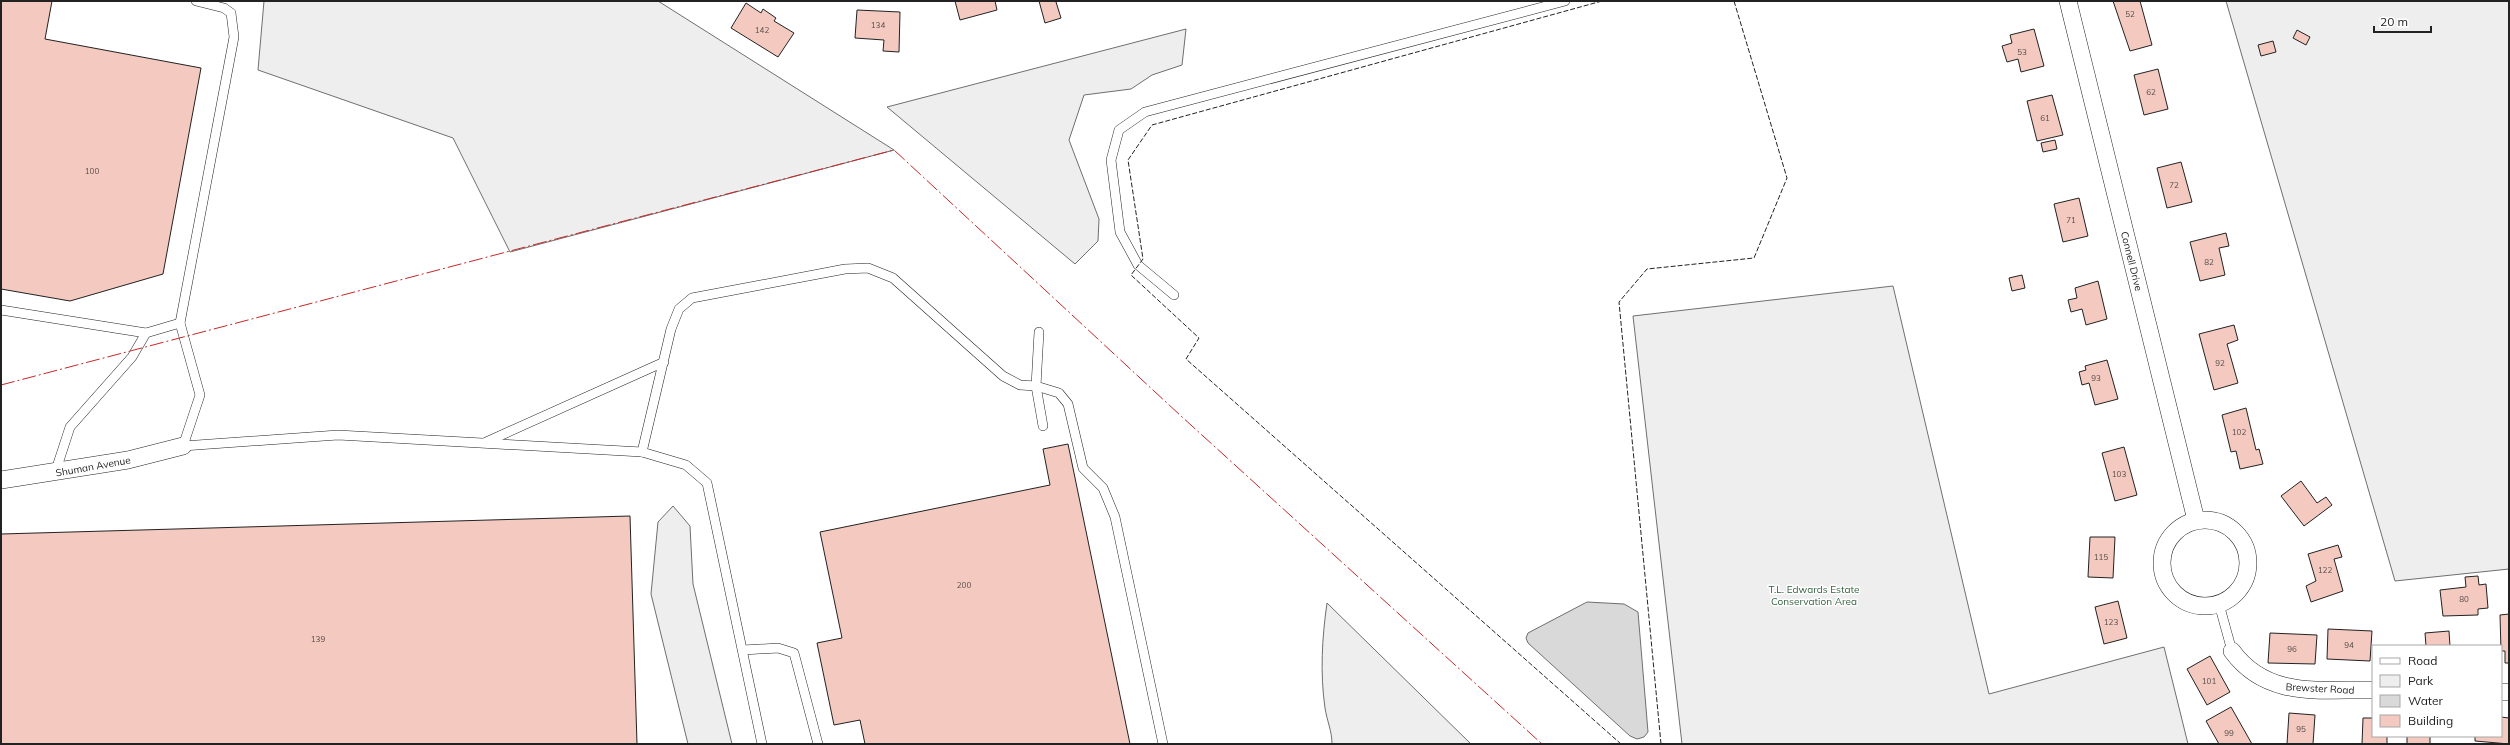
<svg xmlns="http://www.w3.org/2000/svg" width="2510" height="745" viewBox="0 0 2510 745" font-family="Mulish,sans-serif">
  <rect width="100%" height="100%" fill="#fff"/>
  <g fill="#eee" stroke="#6f6f6f">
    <polygon points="264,1 658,1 894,150 510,252 453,138 258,70"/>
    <polygon points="2226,1 2509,1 2509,569 2395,581"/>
    <polygon points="1186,29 1182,65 1152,75 1131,89 1084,95 1069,140 1099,219 1098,241 1075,264 887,107"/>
    <polygon points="1893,286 1989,694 2164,647 2188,744 1682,744 1633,316"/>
    <polygon points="673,506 690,526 693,584 732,744 688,744 651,594 658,522"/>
    <path d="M 1327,603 L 1471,744 L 1332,744 C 1332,731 1327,721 1325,708 C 1320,673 1322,638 1327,603 Z"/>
  </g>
  <polygon fill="#d9d9d9" stroke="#6f6f6f" points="1587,602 1624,604 1638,612 1648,732 1644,737 1637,739 1630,736 1528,643 1526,638 1528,633"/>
  <g fill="#f3c9c0" stroke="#222">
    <polygon points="1,1 52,1 45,39 201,68 163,274 70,301 1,289"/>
    <polygon points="955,1 995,1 997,10 960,20"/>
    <polygon points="1039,1 1058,1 1056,2 1061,18 1045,23"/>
    <polygon points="2113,1 2140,1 2152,45 2130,51"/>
    <polygon points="746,3 761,13 763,9 776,18 774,21 794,33 778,57 731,28"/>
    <polygon points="857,10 900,12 899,52 883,51 884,40 855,38"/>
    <polygon points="2034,29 2044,66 2021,72 2018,59 2007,62 2002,46 2012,43 2010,35"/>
    <polygon points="2297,30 2310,37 2306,45 2293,38"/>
    <polygon points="2273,41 2276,52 2261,56 2258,45"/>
    <polygon points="2158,69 2168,109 2144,115 2134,75"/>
    <polygon points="2052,95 2063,135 2037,141 2027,101"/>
    <polygon points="2055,140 2057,149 2043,152 2041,143"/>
    <polygon points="2181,162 2192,202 2167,208 2157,168"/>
    <polygon points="2079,198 2088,236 2063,242 2054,204"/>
    <polygon points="2226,233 2229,246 2219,248 2225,275 2200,281 2190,242"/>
    <polygon points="2022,275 2025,288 2012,291 2009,278"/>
    <polygon points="2098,281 2107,319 2086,325 2082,309 2071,312 2068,300 2077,298 2075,288"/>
    <polygon points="2234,325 2238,340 2227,344 2238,383 2214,390 2199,334"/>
    <polygon points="2107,360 2118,399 2095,405 2089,383 2082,385 2079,372 2086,370 2085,366"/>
    <polygon points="2246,408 2256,450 2259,449 2263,464 2240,469 2236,451 2231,452 2222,415"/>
    <polygon points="1068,444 1130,744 865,744 860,720 834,725 817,643 842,638 820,532 1050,485 1043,449"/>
    <polygon points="2124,447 2137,495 2115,501 2102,453"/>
    <polygon points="2301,481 2317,503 2326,497 2332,505 2304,526 2281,496"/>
    <polygon points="630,516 637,744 1,744 1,534"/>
    <polygon points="2090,537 2115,537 2113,578 2088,577"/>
    <polygon points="2338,545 2342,557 2334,559 2343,591 2311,602 2306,586 2316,581 2308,554"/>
    <polygon points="2478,576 2479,585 2486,584 2488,608 2478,609 2478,615 2443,616 2440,590 2466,587 2465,577"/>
    <polygon points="2118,601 2127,638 2104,644 2095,607"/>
    <polygon points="2509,614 2509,663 2505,663 2505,651 2501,651 2500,615"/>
    <polygon points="2328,629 2372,631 2370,661 2327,659"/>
    <polygon points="2449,631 2450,646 2426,646 2425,633"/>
    <polygon points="2270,633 2317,635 2315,664 2268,663"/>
    <polygon points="2210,656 2230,692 2207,705 2187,669"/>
    <polygon points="2231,707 2252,744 2219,744 2206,721"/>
    <polygon points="2289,713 2315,715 2313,744 2287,744"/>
    <polygon points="2501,717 2509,718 2509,744 2475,741 2475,736 2501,736"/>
    <polygon points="2363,718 2373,718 2373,736 2387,736 2387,744 2362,744"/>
    <rect x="2407" y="736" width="23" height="8"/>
  </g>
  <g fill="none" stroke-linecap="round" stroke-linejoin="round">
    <defs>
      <g id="service">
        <polyline points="196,1 224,8 231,13 234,37 180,323 200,395 183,446 338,435 642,452 686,465 707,483 762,744"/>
        <polyline points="1174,295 1138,265 1120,232 1111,160 1119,130 1145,112 1565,1"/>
        <polyline points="1,310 146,333 180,323"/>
        <polyline points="1039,332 1036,386 1043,426"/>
        <polyline points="486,442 664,362"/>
        <polyline points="642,452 671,329 679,309 692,298 845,269 868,268 893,278 1003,376 1020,385 1036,386 1059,393 1068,404 1083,468 1103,488 1115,517 1163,744"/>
        <polyline points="55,473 70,427 132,357 146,333"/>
        <polyline points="2219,604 2232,651"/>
        <polyline points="743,650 778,648 794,653 818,744"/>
      </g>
      <g id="minor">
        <polyline points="2068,1 2196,520"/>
        <polyline points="1,480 128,460 183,446"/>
        <circle cx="2205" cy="563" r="43"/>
        <path d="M 2232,651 C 2267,699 2320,689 2373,690"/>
        <polyline points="2501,692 2509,692"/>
      </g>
    </defs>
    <use href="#service" stroke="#222" stroke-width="10"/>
    <use href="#minor" stroke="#222" stroke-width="18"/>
    <use href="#service" stroke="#fff" stroke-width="9"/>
    <use href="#minor" stroke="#fff" stroke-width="17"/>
    <g stroke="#222" stroke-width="1" stroke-dasharray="5 2" stroke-linecap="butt">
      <polyline points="1602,1 1152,125 1128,160 1143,259 1131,275 1199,338 1186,359 1621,744"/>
      <polyline points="1661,744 1619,302 1647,269 1754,258 1787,178 1734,1"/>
    </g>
    <polyline stroke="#c62828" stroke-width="1" stroke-dasharray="14 3 2 3" stroke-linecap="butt" points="1,385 894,150 1181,416 1542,744"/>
  </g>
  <g text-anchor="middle" stroke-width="3" stroke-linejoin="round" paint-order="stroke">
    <g font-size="8" fill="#564c4a">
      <text x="2130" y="17">52</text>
      <text x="878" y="28">134</text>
      <text x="762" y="33">142</text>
      <text x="2022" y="55">53</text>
      <text x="2151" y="95">62</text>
      <text x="2045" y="121">61</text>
      <text x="92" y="174">100</text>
      <text x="2174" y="188">72</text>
      <text x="2071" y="223">71</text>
      <text x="2209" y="265">82</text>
      <text x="2220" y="366">92</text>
      <text x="2096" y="381">93</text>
      <text x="2239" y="435">102</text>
      <text x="2119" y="477">103</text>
      <text x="2101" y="560">115</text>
      <text x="2325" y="573">122</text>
      <text x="964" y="588">200</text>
      <text x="2464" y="602">80</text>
      <text x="2111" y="625">123</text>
      <text x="318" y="642">139</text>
      <text x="2349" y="648">94</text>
      <text x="2292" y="652">96</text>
      <text x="2209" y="684">101</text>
      <text x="2301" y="732">95</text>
      <text x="2229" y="736">99</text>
    </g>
    <g font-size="10" fill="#222" stroke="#fff">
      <text transform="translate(2132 261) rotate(76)" y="4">Connell Drive</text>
      <text transform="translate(93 466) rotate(-10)" y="4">Shuman Avenue</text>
      <text transform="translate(2320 688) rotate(3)" y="4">Brewster Road</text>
    </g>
    <g font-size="10" fill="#2f5e38" stroke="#fff">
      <text x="1814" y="593">T.L. Edwards Estate<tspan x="1814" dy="12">Conservation Area</tspan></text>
    </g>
  </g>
  <rect width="2510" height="745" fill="none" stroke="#222222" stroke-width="4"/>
  <rect x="2372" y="645" width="130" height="92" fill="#ffffff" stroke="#a7a7a7"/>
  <rect x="2380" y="658" width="20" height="6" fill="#ffffff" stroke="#a7a7a7"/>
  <text x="2408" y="665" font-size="12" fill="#222222">Road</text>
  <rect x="2380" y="675" width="20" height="12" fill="#eeeeee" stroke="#a7a7a7"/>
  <text x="2408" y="685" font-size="12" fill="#222222">Park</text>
  <rect x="2380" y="695" width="20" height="12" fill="#d9d9d9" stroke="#a7a7a7"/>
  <text x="2408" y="705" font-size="12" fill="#222222">Water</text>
  <rect x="2380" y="715" width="20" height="12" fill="#f3c9c0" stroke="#a7a7a7"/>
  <text x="2408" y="725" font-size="12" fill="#222222">Building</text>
  <path d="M2374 26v6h57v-6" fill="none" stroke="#222222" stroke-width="2"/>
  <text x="2380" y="26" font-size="12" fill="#222222" stroke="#ffffff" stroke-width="3" paint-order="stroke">20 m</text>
</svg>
